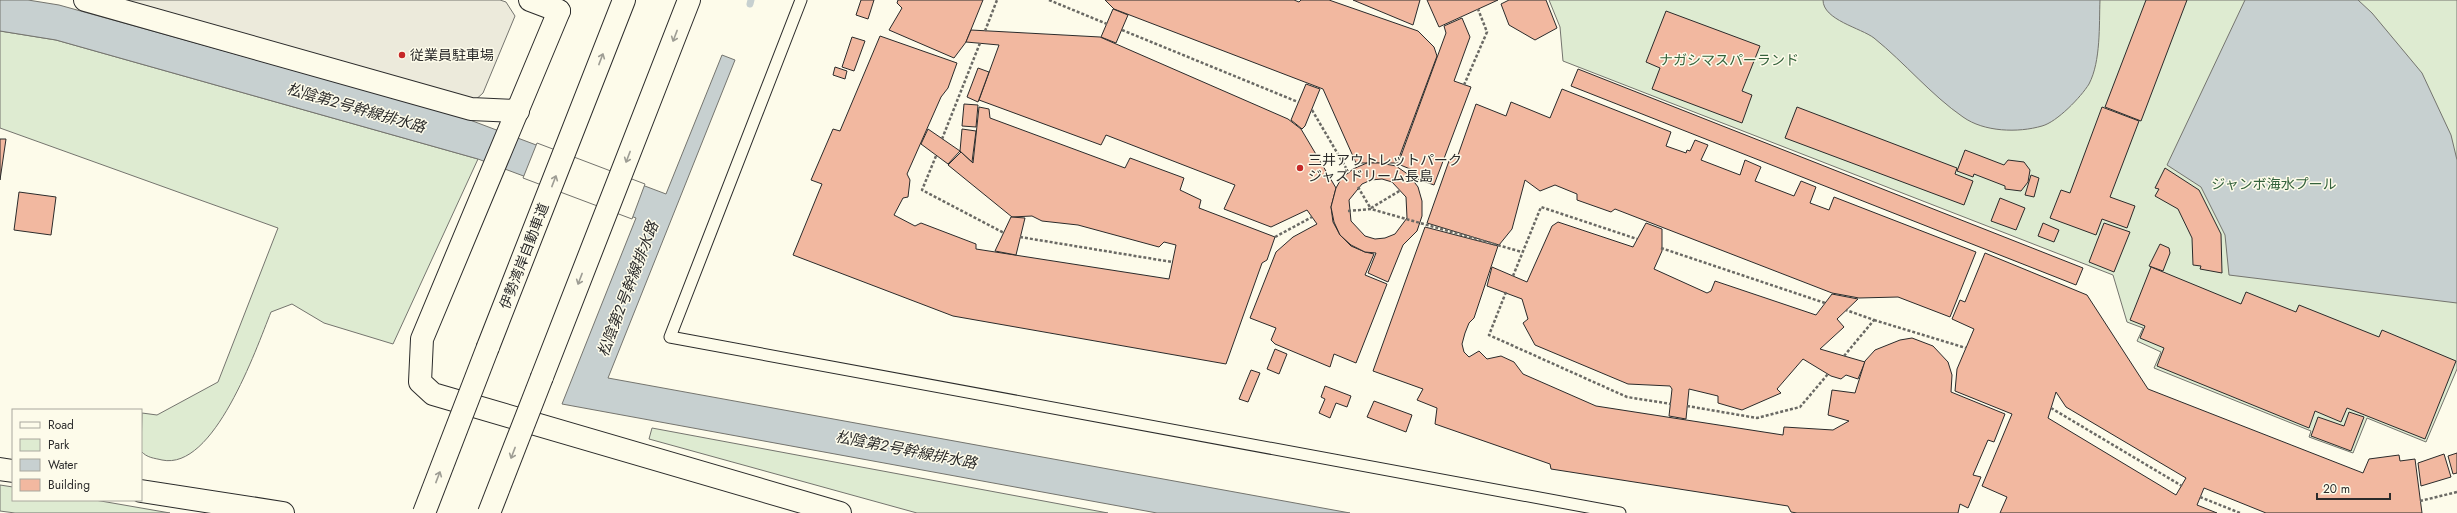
<svg xmlns="http://www.w3.org/2000/svg" width="2457" height="513" viewBox="0 0 2457 513" font-family="Jost,'Noto Sans JP',sans-serif">
  <rect width="100%" height="100%" fill="#fdfbea"/>
  <g fill="#deebd1" stroke="#74746e">
    <polygon points="1549,0 2457,0 2457,369 2426,442 2367,418 2353,453 2309,437 2311,431 2154,368 2161,352 2137,341 2143,328 2127,322 2113,275 1563,61 1560,27"/>
    <path d="M 0,31 L 56,40 L 478,159 L 393,344 L 324,323 L 292,304 L 271,312 C 256,349 214,471 162,460 C 154,458 147,458 141,451 L 142,413 L 157,415 L 218,382 L 278,228 L 0,128 Z"/>
    <polygon points="652,428 1108,513 917,513 649,439"/>
    <polygon points="0,485 13,487 13,500 95,500 170,513 15,513 0,511"/>
  </g>
  <polygon fill="#eceadb" stroke="#74746e" points="117,0 500,0 506,2 515,16 483,93 472,103"/>
  <g fill="#c7d0d0" stroke="#74746e">
    <polygon points="0,0 28,0 59,5 462,117 666,194 722,55 735,60 608,378 1350,513 1157,513 562,404 636,218 478,159 56,40 0,31"/>
    <path d="M 1823,0 L 2100,0 C 2099,25 2101,61 2089,84 C 2081,97 2057,122 2042,126 C 2018,133 1984,132 1963,117 C 1931,95 1905,63 1874,38 C 1861,28 1823,20 1823,0 Z"/>
    <polygon points="2245,0 2358,0 2372,13 2422,73 2451,135 2457,160 2457,303 2229,275 2225,235 2201,187 2167,165"/>
  </g>
  <polygon fill="#fdfbea" stroke="#74746e" points="537,143 645,184 632,219 523,178"/>
  <g fill="none" stroke-linecap="round" stroke-linejoin="round">
    <polyline stroke="#c7d0d0" stroke-width="7" points="750,4 751,0"/>
  </g>
  <g fill="#f2b8a0" stroke="#2b2b2b" fill-rule="evenodd">
    <polygon points="861,0 874,0 868,19 856,15"/>
    <polygon points="898,0 983,0 966,42 954,58 889,30 902,8 897,3"/>
    <polygon points="1105,0 1294,0 1299,2 1301,0 1329,0 1418,31 1434,47 1437,56 1397,163 1356,163 1323,89 1114,9"/>
    <polygon points="1353,0 1420,0 1413,25"/>
    <polygon points="1427,0 1498,0 1439,27"/>
    <polygon points="1509,0 1546,0 1557,28 1535,40 1509,25 1501,4"/>
    <polygon points="2146,0 2187,0 2141,121 2105,107"/>
    <polygon points="1113,9 1128,15 1116,43 1101,37"/>
    <polygon points="1666,11 1760,46 1742,91 1752,95 1742,123 1652,89 1660,68 1646,62"/>
    <polygon points="1462,18 1470,37 1454,81 1471,87 1434,185 1412,177 1415,171 1398,164 1446,33 1444,26"/>
    <polygon points="971,30 1100,37 1288,119 1301,129 1336,188 1331,207 1333,222 1340,235 1351,246 1365,252 1374,254 1365,275 1387,284 1356,363 1334,354 1330,367 1275,344 1271,340 1276,328 1250,318 1276,252 1293,237 1317,224 1307,210 1271,227 1224,209 1235,185 1106,135 1101,145 979,100 999,45 966,42"/>
    <polygon points="880,36 957,63 948,88 941,97 907,174 910,180 908,197 903,198 894,215 915,226 921,223 976,244 976,249 1169,279 1176,245 1164,242 1159,247 1078,225 1042,221 1032,216 1012,217 948,165 961,152 973,163 979,107 989,109 990,118 1125,168 1130,158 1184,178 1180,190 1201,200 1199,208 1275,237 1267,260 1262,263 1226,364 953,316 793,255 822,184 811,180 833,129 840,131"/>
    <polygon points="852,37 865,41 854,71 842,67"/>
    <polygon points="835,67 847,71 845,79 833,75"/>
    <polygon points="978,68 989,72 978,102 967,97"/>
    <polygon points="1578,69 2083,268 2076,285 1571,86"/>
    <polygon points="1306,84 1320,89 1305,126 1302,129 1291,120"/>
    <polygon points="1562,89 1671,132 1666,146 1686,153 1687,150 1690,151 1695,140 1708,145 1701,160 1740,175 1745,160 1761,167 1755,181 1794,196 1801,181 1816,187 1810,203 1829,210 1834,197 1976,252 1950,317 1898,297 1859,298 1832,293 1615,209 1611,212 1577,200 1577,194 1555,185 1540,191 1525,180 1512,229 1499,245 1427,223 1450,158 1457,158 1476,104 1506,116 1511,102 1550,118"/>
    <polygon points="964,104 978,105 976,127 962,126"/>
    <polygon points="1797,107 1957,168 1955,174 1973,181 1964,205 1785,138"/>
    <polygon points="2102,107 2139,121 2110,197 2135,206 2127,228 2102,219 2096,235 2050,218 2061,190 2070,193"/>
    <polygon points="928,129 960,151 948,164 921,144"/>
    <polygon points="962,129 976,131 972,162 960,151"/>
    <polygon points="0,139 6,139 0,180"/>
    <polygon points="1965,150 2004,165 2008,160 2024,162 2030,170 2028,182 2021,191 2005,189 2005,186 1974,174 1973,177 1957,171"/>
    <path d="M 1367,163 L 1380,163 L 1396,166 L 1409,175 L 1418,187 L 1422,201 L 1422,216 L 1417,231 L 1403,245 L 1388,282 L 1368,273 L 1376,253 L 1365,252 L 1351,245 L 1340,235 L 1334,222 L 1331,207 L 1336,188 L 1341,179 L 1353,169 ZM 1382,179 L 1392,182 L 1406,197 L 1407,218 L 1395,234 L 1385,238 L 1375,239 L 1365,236 L 1351,221 L 1349,200 L 1362,184 L 1371,180 Z"/>
    <polygon points="2165,168 2199,190 2221,234 2222,273 2200,269 2201,266 2193,265 2192,238 2178,209 2155,196 2159,189 2155,188"/>
    <polygon points="2031,175 2039,178 2034,197 2025,195"/>
    <polygon points="19,192 56,197 51,235 14,230"/>
    <polygon points="2000,198 2025,208 2016,230 1991,221"/>
    <polygon points="1011,217 1025,218 1016,255 995,251"/>
    <polygon points="1558,222 1633,247 1646,223 1662,229 1662,251 1654,269 1707,293 1711,291 1715,281 1816,315 1832,294 1858,299 1837,319 1844,327 1820,349 1865,362 1858,379 1846,375 1841,379 1831,376 1803,359 1777,389 1781,393 1742,410 1718,403 1718,396 1689,389 1686,419 1669,416 1672,389 1670,386 1628,384 1535,345 1523,323 1528,319 1522,299 1487,286 1492,267 1527,282 1552,226"/>
    <polygon points="2043,223 2059,230 2054,242 2038,236"/>
    <polygon points="2104,223 2130,232 2114,272 2089,262"/>
    <polygon points="1425,227 1498,246 1474,318 1469,323 1465,333 1462,344 1464,352 1469,357 1479,351 1487,359 1501,356 1514,362 1523,374 1596,406 1783,435 1784,427 1833,430 1849,421 1828,415 1832,390 1855,393 1865,361 1875,350 1900,340 1912,338 1933,346 1948,362 1952,375 1951,392 2005,414 1994,442 1988,440 1973,475 1981,477 1968,508 1960,504 1958,513 1797,513 1791,512 1788,506 1551,469 1550,464 1435,424 1437,408 1417,400 1423,389 1373,371"/>
    <polygon points="2160,244 2169,248 2170,253 2163,271 2149,266"/>
    <path d="M 1985,253 L 2087,295 L 2148,389 L 2363,473 L 2369,459 L 2399,455 L 2400,461 L 2415,459 L 2422,513 L 2266,513 L 2204,488 L 2197,505 L 2217,513 L 2000,513 L 2007,497 L 1982,486 L 2012,414 L 1955,391 L 1957,369 L 1974,329 L 1952,319 L 1960,300 L 1965,302 ZM 2056,392 L 2066,407 L 2186,478 L 2176,495 L 2048,418 Z"/>
    <polygon points="2151,267 2241,304 2246,292 2296,312 2299,305 2379,337 2382,330 2456,361 2425,439 2347,408 2341,422 2315,411 2309,428 2157,366 2164,348 2140,338 2145,326 2130,320"/>
    <polygon points="1275,349 1287,354 1279,374 1267,369"/>
    <polygon points="1251,370 1260,373 1248,402 1239,399"/>
    <polygon points="1325,386 1351,396 1347,407 1336,403 1330,418 1319,413 1325,399 1321,397"/>
    <polygon points="1374,401 1412,415 1406,432 1367,417"/>
    <polygon points="2349,412 2364,417 2351,451 2311,436 2318,417 2344,426"/>
    <polygon points="2457,453 2457,473 2453,474 2448,456"/>
    <polygon points="2444,454 2451,477 2421,486 2418,463"/>
  </g>
  <g fill="none" stroke-linecap="round" stroke-linejoin="round">
    <defs>
      <polyline id="lane" points="801,0 670,337 1620,513"/>
      <g id="street">
        <polyline points="85,0 471,109 518,111"/>
        <polyline points="530,0 559,11"/>
      </g>
      <g id="secondary">
        <polyline points="559,11 422,339 420,382 433,394 840,513"/>
        <polyline points="0,469 13,471"/>
        <polyline points="141,491 283,513"/>
      </g>
      <g id="highway">
        <polyline points="488,347 624,0"/>
        <polyline points="542,377 689,0"/>
      </g>
    </defs>
    <use href="#lane" stroke="#2b2b2b" stroke-width="13"/>
    <use href="#street" stroke="#2b2b2b" stroke-width="24"/>
    <use href="#secondary" stroke="#2b2b2b" stroke-width="24"/>
    <use href="#highway" stroke="#2b2b2b" stroke-width="24"/>
    <g stroke="#6a6964" stroke-width="2.5" stroke-dasharray="3 2" stroke-linecap="butt">
      <polyline points="1049,0 1107,24"/>
      <polyline points="1122,30 1298,102"/>
      <polyline points="985,31 997,0"/>
      <polyline points="1464,85 1487,32 1478,9"/>
      <polyline points="1312,110 1349,173"/>
      <polyline points="942,139 980,43"/>
      <polyline points="936,156 922,190 1004,233"/>
      <polyline points="1414,182 1419,180"/>
      <polyline points="1358,187 1371,209"/>
      <polyline points="1371,208 1401,190"/>
      <polyline points="1348,211 1371,209 1522,252"/>
      <polyline points="1020,237 1172,262"/>
      <polyline points="1275,237 1312,217"/>
      <polyline points="1661,248 1825,303"/>
      <polyline points="1513,276 1541,207 1637,239"/>
      <polyline points="1506,292 1489,335 1627,397 1671,404"/>
      <polyline points="1874,320 1966,348"/>
      <polyline points="1844,356 1874,320 1846,310"/>
      <polyline points="1687,406 1757,418 1800,407 1828,374"/>
      <polyline points="2051,408 2182,486"/>
      <polyline points="2200,497 2240,513"/>
      <polyline points="2420,501 2457,492"/>
    </g>
    <use href="#lane" stroke="#fdfbea" stroke-width="11"/>
    <use href="#street" stroke="#fdfbea" stroke-width="22"/>
    <use href="#secondary" stroke="#fdfbea" stroke-width="22"/>
    <use href="#highway" stroke="#fdfbea" stroke-width="22"/>
    <defs>
      <g id="highway-bridge">
        <polyline points="424,513 488,347"/>
        <polyline points="489,513 542,377"/>
      </g>
    </defs>
    <use href="#highway-bridge" stroke="#2b2b2b" stroke-width="24" stroke-linecap="butt"/>
    <use href="#highway-bridge" stroke="#fdfbea" stroke-width="22"/>
  </g>
  <defs><path id="oneway-shaft" d="M-6 0H5M1.5-3L5.5 0L1.5 3" fill="none" stroke-width="1.6" stroke-linecap="round" stroke-linejoin="round"/></defs>
  <g stroke="#9e9d94">
    <use href="#oneway-shaft" transform="translate(675 36) rotate(111)"/>
    <use href="#oneway-shaft" transform="translate(601 59) rotate(-69)"/>
    <use href="#oneway-shaft" transform="translate(628 157) rotate(111)"/>
    <use href="#oneway-shaft" transform="translate(554 181) rotate(-69)"/>
    <use href="#oneway-shaft" transform="translate(580 279) rotate(111)"/>
    <use href="#oneway-shaft" transform="translate(513 453) rotate(111)"/>
    <use href="#oneway-shaft" transform="translate(438 477) rotate(-69)"/>
  </g>
  <g fill="#c62828" stroke="#fdfbea" stroke-width="1.5">
    <circle cx="402" cy="55" r="4"/>
    <circle cx="1300" cy="168" r="4"/>
  </g>
  <g text-anchor="middle" stroke-width="3" stroke-linejoin="round" paint-order="stroke">
    <g font-size="14" fill="#2b2b2b" stroke="#fdfbea" text-anchor="start">
      <text x="410" y="60">従業員駐車場</text>
      <text x="1308" y="165">三井アウトレットパーク<tspan x="1308" dy="16">ジャズドリーム長島</tspan></text>
    </g>
    <g font-size="14" fill="#34623c" stroke="#fdfbea">
      <text x="1729" y="65">ナガシマスパーランド</text>
      <text x="2274" y="189">ジャンボ海水プール</text>
    </g>
    <g font-size="14" fill="#2b2b2b" stroke="#fdfbea">
      <text transform="translate(524 256) rotate(-69)" y="5">伊勢湾岸自動車道</text>
    </g>
    <g font-size="15" font-style="italic" fill="#2b2b2b" stroke="#fdfbea">
      <text transform="translate(356 108) rotate(16)" y="5">松陰第2号幹線排水路</text>
      <text transform="translate(628 289) rotate(-69)" y="5">松陰第2号幹線排水路</text>
      <text transform="translate(906 450) rotate(11)" y="5">松陰第2号幹線排水路</text>
    </g>
  </g>
  <rect x="12" y="409" width="130" height="92" fill="#fdfbea" stroke="#a9a89e"/>
  <rect x="20" y="422" width="20" height="6" fill="#fdfbea" stroke="#a9a89e"/>
  <text x="48" y="429" font-size="12" fill="#2b2b2b">Road</text>
  <rect x="20" y="439" width="20" height="12" fill="#deebd1" stroke="#a9a89e"/>
  <text x="48" y="449" font-size="12" fill="#2b2b2b">Park</text>
  <rect x="20" y="459" width="20" height="12" fill="#c7d0d0" stroke="#a9a89e"/>
  <text x="48" y="469" font-size="12" fill="#2b2b2b">Water</text>
  <rect x="20" y="479" width="20" height="12" fill="#f2b8a0" stroke="#a9a89e"/>
  <text x="48" y="489" font-size="12" fill="#2b2b2b">Building</text>
  <path d="M2317 493v6h73v-6" fill="none" stroke="#2b2b2b" stroke-width="2"/>
  <text x="2323" y="493" font-size="12" fill="#2b2b2b" stroke="#fdfbea" stroke-width="3" paint-order="stroke">20 m</text>
</svg>
